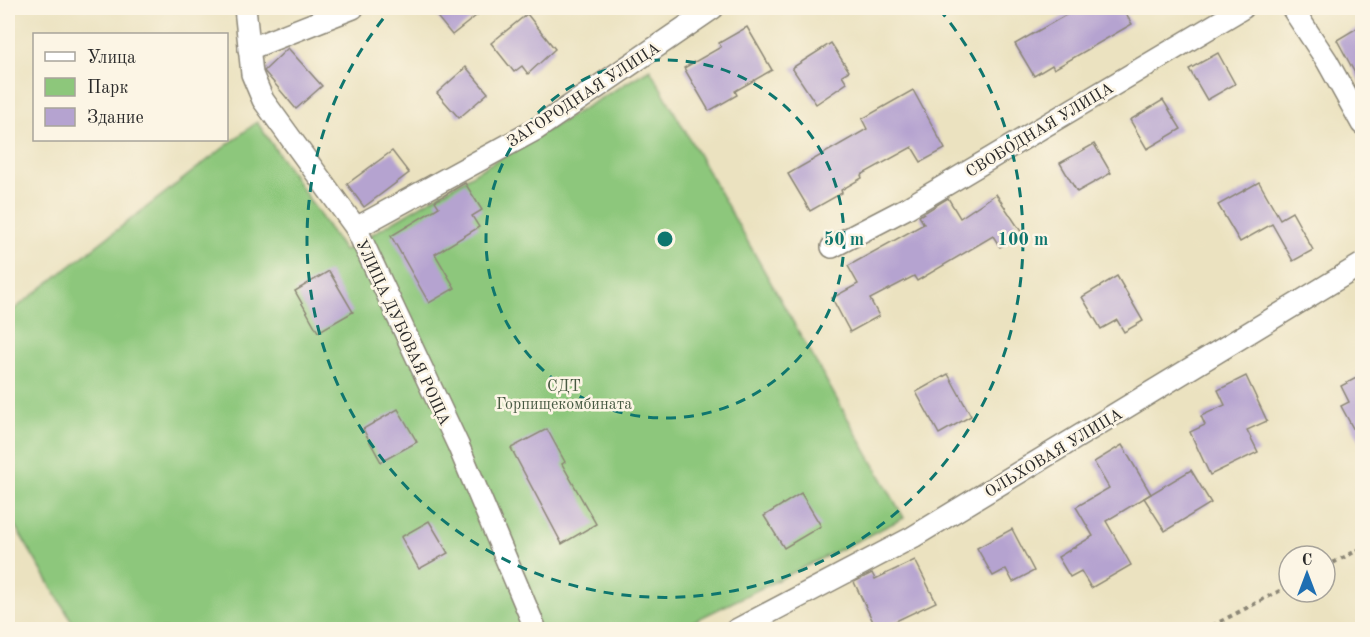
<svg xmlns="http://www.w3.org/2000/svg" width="1370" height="637" viewBox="0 0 1370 637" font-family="'Old Standard TT',serif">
  <rect width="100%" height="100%" fill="#fcf5e5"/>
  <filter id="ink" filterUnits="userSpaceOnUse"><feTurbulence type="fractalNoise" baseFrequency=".0167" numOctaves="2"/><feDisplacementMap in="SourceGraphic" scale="12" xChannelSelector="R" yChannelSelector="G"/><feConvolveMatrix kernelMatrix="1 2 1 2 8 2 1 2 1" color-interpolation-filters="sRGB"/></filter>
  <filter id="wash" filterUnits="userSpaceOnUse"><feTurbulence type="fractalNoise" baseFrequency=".008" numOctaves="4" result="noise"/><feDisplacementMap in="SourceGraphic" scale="24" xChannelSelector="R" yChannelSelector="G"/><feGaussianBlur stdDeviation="1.35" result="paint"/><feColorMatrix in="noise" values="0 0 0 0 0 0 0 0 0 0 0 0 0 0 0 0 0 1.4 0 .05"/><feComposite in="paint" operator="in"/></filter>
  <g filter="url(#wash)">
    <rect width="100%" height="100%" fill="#ebe2c0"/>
    <polygon fill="#8dc77b" stroke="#5c7953" stroke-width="1.5" points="650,69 904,518 678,629 77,630 8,514 8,314 257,122 344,251"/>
    <g id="blocks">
      <g fill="#b5a3d0">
        <polygon points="430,8 486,8 452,35"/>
        <polygon points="1078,8 1122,8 1132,24 1054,69 1052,65 1034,76 1015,44"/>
        <polygon points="527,14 555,49 528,74 522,66 514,72 491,43"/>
        <polygon points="1362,25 1362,86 1337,40"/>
        <polygon points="747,27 772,70 735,91 737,95 709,111 684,68 721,47 719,43"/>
        <polygon points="831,43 849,71 842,75 847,83 816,104 792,68"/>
        <polygon points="288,48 322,86 296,109 264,71"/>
        <polygon points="1218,53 1235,84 1207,100 1189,69"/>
        <polygon points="466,67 488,93 459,118 437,93"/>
        <polygon points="913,90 945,149 921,162 912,147 861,175 862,178 841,190 842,193 810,211 788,174 867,129 862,119"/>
        <polygon points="1163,100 1181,129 1147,149 1130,120"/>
        <polygon points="1094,144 1111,173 1077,192 1060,163"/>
        <polygon points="392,151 409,173 364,207 347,184"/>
        <polygon points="1259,182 1280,219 1292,212 1313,250 1293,261 1272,224 1240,242 1218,205"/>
        <polygon points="465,183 482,210 472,216 479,227 435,254 455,288 429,303 391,236 439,207 435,201"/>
        <polygon points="996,194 1022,233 1000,247 993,236 917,281 914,276 870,299 879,316 850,332 832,298 858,284 848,266 924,224 919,216 948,198 960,218"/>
        <polygon points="329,271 353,312 318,332 295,291"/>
        <polygon points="1117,276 1143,321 1124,332 1117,320 1101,329 1082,297"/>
        <polygon points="948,374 971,416 939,434 916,392"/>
        <polygon points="1362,375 1362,445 1341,406 1349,402 1341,386"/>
        <polygon points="1246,376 1267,421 1247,430 1258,452 1210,475 1190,432 1205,425 1201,416 1225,405 1218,390"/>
        <polygon points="398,409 417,442 381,462 363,429"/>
        <polygon points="547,429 565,462 562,464 596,524 562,544 511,448"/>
        <polygon points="1122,445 1151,494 1106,521 1131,565 1091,588 1081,571 1070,577 1058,557 1093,536 1076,507 1109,488 1094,462"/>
        <polygon points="1191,470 1211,503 1165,531 1144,498"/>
        <polygon points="801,493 821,526 784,548 764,516"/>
        <polygon points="429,521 448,553 419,569 401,537"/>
        <polygon points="1012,529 1034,571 1013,582 1006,569 993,576 977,548"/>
        <polygon points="915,560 936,602 877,630 854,582 872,573 875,579"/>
      </g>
    </g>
  </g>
  <g filter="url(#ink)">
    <use href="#blocks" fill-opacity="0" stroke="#8b8676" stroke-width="1.5"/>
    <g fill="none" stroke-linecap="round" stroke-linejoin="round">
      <defs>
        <g id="minor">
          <polyline points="245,8 252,74 263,100 356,228 458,445 536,630"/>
          <polyline points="1292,8 1327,61 1362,124"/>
          <polyline points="249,49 353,8"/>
          <polyline points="356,228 535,130 713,8"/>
          <polyline points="832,247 907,208 1243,8"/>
          <polyline points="736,630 913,537 1362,264"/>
        </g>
      </defs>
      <use href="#minor" stroke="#8b8676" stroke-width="24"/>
      <g stroke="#8b8676" stroke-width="4" stroke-dasharray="4.5 4.5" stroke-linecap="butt">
        <polyline points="1325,567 1362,548"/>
        <polyline points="1204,630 1289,586"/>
      </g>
      <use href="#minor" stroke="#fff" stroke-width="21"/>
    </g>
  </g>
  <g fill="none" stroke="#0f766e" stroke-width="3" stroke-dasharray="10 8">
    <circle cx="665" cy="239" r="179"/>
    <path d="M939 9A358 358 0 1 1 391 9"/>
  </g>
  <g text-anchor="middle" stroke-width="5" stroke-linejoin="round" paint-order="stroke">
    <g font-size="16" fill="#2b2b2b" stroke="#fcf5e5">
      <text transform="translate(583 94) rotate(-33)" y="6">ЗАГОРОДНАЯ УЛИЦА</text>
      <text transform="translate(1039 129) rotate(-31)" y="6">СВОБОДНАЯ УЛИЦА</text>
      <text transform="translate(404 332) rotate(65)" y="6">УЛИЦА ДУБОВАЯ РОЩА</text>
      <text transform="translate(1053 452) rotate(-31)" y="6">ОЛЬХОВАЯ УЛИЦА</text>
    </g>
    <g font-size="16" fill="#485a43" stroke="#fcf5e5">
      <text x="564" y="391">СДТ<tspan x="564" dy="18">Горпищекомбината</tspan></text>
    </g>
  </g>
  <circle cx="665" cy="239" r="9" fill="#0f766e" stroke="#fcf5e5" stroke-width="3"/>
  <g font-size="18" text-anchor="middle" font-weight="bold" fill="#0f766e" stroke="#fcf5e5" stroke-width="5" stroke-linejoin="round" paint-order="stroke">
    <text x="844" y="245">50 m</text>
    <text x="1023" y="245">100 m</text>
  </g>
  <rect width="1370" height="637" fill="none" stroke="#fcf5e5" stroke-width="30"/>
  <rect x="33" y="33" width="195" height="108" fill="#fcf5e5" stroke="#a8a49b" stroke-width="1.5"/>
  <rect x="45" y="52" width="30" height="9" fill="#ffffff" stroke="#a8a49b" stroke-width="1.5"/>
  <text x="87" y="63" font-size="18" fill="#2b2b2b">Улица</text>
  <rect x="45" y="78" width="30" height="18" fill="#8dc77b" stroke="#a8a49b" stroke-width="1.5"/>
  <text x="87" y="93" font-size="18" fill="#2b2b2b">Парк</text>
  <rect x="45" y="108" width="30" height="18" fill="#b5a3d0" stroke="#a8a49b" stroke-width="1.5"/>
  <text x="87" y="123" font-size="18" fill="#2b2b2b">Здание</text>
  <g transform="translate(1307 574)"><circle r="28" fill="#fcf5e5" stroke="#a8a49b" stroke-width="1.5"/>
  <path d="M0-4.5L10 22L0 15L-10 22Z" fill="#1f6fb2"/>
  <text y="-9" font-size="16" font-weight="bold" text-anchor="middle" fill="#2b2b2b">С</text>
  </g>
</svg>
